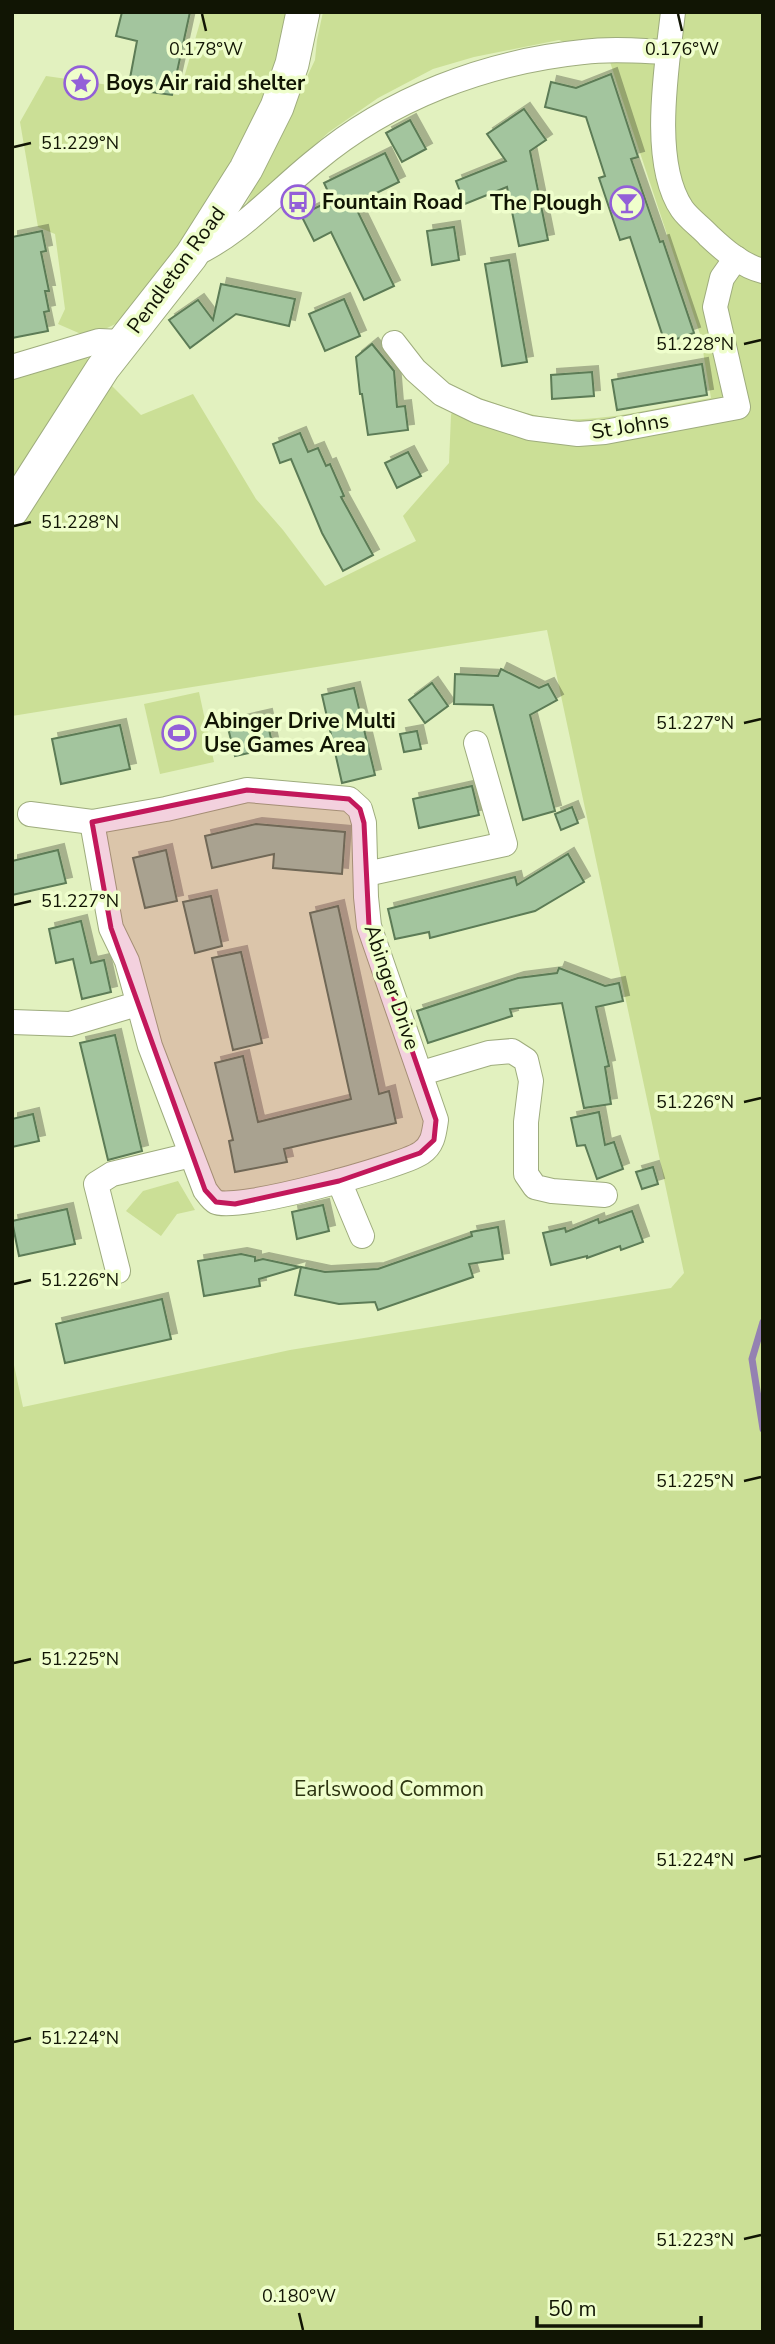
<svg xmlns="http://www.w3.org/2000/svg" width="775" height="2344" viewBox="0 0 775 2344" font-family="'Nunito Sans',sans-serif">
  <defs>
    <filter id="shadow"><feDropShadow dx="6" dy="-6" stdDeviation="0" flood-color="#0004"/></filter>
  </defs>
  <rect width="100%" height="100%" fill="#e2f1bf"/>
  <g fill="#cbdf96">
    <polygon points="203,12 291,12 266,106 199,223 126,319 107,328 81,334 58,324 65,309 55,234 38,227 20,122 46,76 179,95"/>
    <path d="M 323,12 L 763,12 L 763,2332 L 12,2332 L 12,1356 L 23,1407 L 290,1350 L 671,1288 L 684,1273 L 547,630 L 12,716 L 12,531 L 110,384 L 141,415 L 193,394 L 256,499 L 283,530 L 325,586 L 416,541 L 403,516 L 449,463 L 451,415 L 461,391 C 490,401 519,413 549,418 C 595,425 664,406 711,398 L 700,334 L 610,62 L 559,40 L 474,57 L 433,69 L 378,98 L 329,132 L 244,209 L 315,60 L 317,40 Z"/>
    <polygon points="85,355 90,363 12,479 12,377"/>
    <polygon points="199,692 214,762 160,774 144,704"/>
    <polygon points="178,1181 195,1210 177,1214 161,1236 126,1211 143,1191"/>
  </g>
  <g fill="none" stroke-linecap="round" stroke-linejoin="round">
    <polyline stroke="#9481b2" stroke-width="7" points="763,1322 752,1359 763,1429"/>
  </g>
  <g fill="#a3c59e" stroke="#5c7b56" stroke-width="2" filter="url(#shadow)">
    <polygon points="122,12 190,12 172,95 128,89 137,41 116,36"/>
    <polygon points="611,74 638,157 631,159 660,242 663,241 694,333 665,343 630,237 620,240 599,178 605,176 586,117 545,107 551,82 576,88"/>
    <polygon points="524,109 546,140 530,151 548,240 519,246 507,187 465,204 456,181 506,161 487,134"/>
    <polygon points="410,120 426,149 402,162 386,133"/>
    <polygon points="385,153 399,182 354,204 394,286 364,300 331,232 314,241 301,215 332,200 324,183"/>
    <polygon points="454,227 459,260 432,265 427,231"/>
    <polygon points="42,231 46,251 41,252 49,291 45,291 49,311 44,312 48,331 12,338 12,237"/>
    <polygon points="509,260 527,362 502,366 485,264"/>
    <polygon points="221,284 295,299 289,326 236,314 190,348 169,320 198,300 213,320"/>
    <polygon points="344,299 360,336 325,351 309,314"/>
    <polygon points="372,344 394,371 397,407 405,406 408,430 368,435 362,394 360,394 356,357"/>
    <polygon points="702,364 707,395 617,410 612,380"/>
    <polygon points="592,372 594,396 552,399 551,375"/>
    <polygon points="300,433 308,452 318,448 326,466 330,464 344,496 341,497 373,555 343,571 322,533 291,459 280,463 273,444"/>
    <polygon points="408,452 421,476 397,488 385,463"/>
    <polygon points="501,669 539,688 548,684 557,700 530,715 555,811 523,820 493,705 454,704 455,674 498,676"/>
    <polygon points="432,683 448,706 425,723 409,700"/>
    <polygon points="354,688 375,775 342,783 322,695"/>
    <polygon points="266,715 273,748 235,756 227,724"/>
    <polygon points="120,725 130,769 61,784 52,739"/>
    <polygon points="417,731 421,749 404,752 400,734"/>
    <polygon points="472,786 479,815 419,828 413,799"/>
    <polygon points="572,807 578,823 561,830 555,814"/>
    <polygon points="256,824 345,832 342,874 273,868 274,854 212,868 205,836"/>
    <polygon points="58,850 66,883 12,895 12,861"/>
    <polygon points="166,850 177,901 145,908 133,858"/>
    <polygon points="568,854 584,882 535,911 430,938 429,932 395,939 388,909 515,877 517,885"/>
    <polygon points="211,896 222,946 195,953 183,902"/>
    <polygon points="338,906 379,1094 389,1091 396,1123 284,1149 287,1162 235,1172 229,1141 233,1140 215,1063 243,1056 258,1122 351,1099 310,913"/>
    <polygon points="81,921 91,963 104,960 111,992 82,999 73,959 56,963 49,929"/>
    <polygon points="241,952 262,1043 233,1050 212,958"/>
    <polygon points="559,968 605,986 619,983 623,1001 596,1007 609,1066 605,1067 611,1104 584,1108 562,1003 510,1009 512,1016 428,1043 417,1011 518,978 557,973"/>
    <polygon points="115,1035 142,1151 108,1160 80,1043"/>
    <polygon points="599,1112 605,1145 614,1142 623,1169 597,1179 585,1145 577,1146 571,1118"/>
    <polygon points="33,1114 39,1141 12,1147 12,1119"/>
    <polygon points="653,1167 658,1184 642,1189 636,1172"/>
    <polygon points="323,1205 329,1231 297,1239 292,1212"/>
    <polygon points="67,1209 75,1244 19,1256 12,1221"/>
    <polygon points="632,1211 643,1242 621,1250 620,1246 587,1258 587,1256 551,1265 543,1233 565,1228 566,1232 598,1219 599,1223"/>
    <polygon points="498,1227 503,1259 469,1264 473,1277 378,1310 375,1302 339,1304 295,1295 301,1267 325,1272 378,1269 472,1236 471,1232"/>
    <polygon points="241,1254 255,1257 255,1261 263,1259 300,1267 259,1279 260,1286 204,1296 198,1261"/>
    <polygon points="162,1299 171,1339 65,1363 56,1324"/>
  </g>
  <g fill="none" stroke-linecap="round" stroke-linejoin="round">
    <defs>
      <g id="street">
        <path d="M 673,12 C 667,66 650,162 682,209 C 689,219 701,227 709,236 C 724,250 742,266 763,271"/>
        <path d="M 193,255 C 241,233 274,194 315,161 C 390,98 486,62 583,52 C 612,48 641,51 669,52"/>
        <polyline points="394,343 415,370 442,394 477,411 530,428 578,434 605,432 738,407 715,307 722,278 736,258"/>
        <polyline points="12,367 99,341 122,342"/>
        <path d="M 247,790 L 349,799 L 360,809 L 364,823 L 366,897 L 369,926 L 436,1120 C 434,1134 433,1145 421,1153 C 400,1167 236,1212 216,1202 C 212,1200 208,1194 205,1190 L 150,1046 L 127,961 L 111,928 L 92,822 L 166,809 Z"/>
        <polyline points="30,814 92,822"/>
        <polyline points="366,874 505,844 476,743"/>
        <polyline points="12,1022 70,1024 137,1004"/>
        <polyline points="422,1073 489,1053 512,1051 526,1060 531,1081 526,1122 526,1174 535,1187 552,1191 605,1195"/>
        <polyline points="339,1181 362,1236"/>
        <polyline points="118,1271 96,1184 112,1174 191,1155"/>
      </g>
      <polyline id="secondary" points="12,510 103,368 191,256 246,169 277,107 292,64 303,12"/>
    </defs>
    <use href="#street" stroke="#9eac7d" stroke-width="26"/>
    <use href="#secondary" stroke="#9eac7d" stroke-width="35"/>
    <use href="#street" stroke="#fff" stroke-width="24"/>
    <use href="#secondary" stroke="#fff" stroke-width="33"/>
  </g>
  <path fill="#c2185b" fill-opacity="0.2" stroke="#c2185b" stroke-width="5" stroke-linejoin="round" d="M 247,790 L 349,799 L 360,809 L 364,823 L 369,926 L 436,1120 L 434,1140 L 420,1153 L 339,1181 L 235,1204 L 216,1202 L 205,1190 L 111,928 L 92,822 Z"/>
  <path fill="none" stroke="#111504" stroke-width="2.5" d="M 202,14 L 206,31M 678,14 L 682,31M 14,147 L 31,143M 744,344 L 761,340M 14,526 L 31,522M 744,723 L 761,719M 14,905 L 31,901M 744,1102 L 761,1098M 14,1284 L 31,1280M 744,1481 L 761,1477M 14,1663 L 31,1659M 744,1860 L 761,1856M 14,2042 L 31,2038M 744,2239 L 761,2235M 299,2313 L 303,2330"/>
  <defs>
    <symbol id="sight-ring" viewBox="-11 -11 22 22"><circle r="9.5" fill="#effecc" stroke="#935fd8" stroke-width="1.5"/><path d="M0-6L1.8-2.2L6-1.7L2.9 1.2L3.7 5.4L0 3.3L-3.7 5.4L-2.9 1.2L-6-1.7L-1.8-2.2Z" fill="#935fd8"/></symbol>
    <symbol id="bus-ring" viewBox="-11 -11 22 22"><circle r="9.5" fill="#effecc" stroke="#935fd8" stroke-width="1.5"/><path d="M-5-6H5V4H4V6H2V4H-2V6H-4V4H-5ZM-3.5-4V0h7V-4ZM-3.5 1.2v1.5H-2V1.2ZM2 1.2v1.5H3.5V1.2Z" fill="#935fd8"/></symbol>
    <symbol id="bar-ring" viewBox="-11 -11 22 22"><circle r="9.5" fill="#effecc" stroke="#935fd8" stroke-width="1.5"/><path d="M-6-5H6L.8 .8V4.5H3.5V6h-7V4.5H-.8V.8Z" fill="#935fd8"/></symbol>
    <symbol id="stadium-ring" viewBox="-11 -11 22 22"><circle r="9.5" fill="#effecc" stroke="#935fd8" stroke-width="1.5"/><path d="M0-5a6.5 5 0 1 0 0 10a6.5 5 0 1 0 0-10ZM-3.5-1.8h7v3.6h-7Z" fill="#935fd8"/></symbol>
  </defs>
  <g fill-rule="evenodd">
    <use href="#sight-ring" x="62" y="64" width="38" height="38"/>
    <use href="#bus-ring" x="279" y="183" width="38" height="38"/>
    <use href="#bar-ring" x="608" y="184" width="38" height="38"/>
    <use href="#stadium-ring" x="160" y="714" width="38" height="38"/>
  </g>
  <g text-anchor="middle" stroke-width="7" stroke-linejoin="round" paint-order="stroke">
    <g font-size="21" font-weight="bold" fill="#111504" stroke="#effecc" text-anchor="start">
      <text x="106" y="90">Boys Air raid shelter</text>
      <text x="322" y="209">Fountain Road</text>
      <text x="602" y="210" text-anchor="end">The Plough</text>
      <text x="204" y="728">Abinger Drive Multi<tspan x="204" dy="24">Use Games Area</tspan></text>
    </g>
    <g font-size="21" fill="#111504" stroke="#effecc">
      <text transform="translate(176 270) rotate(-54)" y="7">Pendleton Road</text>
      <text transform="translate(630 426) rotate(-9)" y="7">St Johns</text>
      <text transform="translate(392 987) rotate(71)" y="7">Abinger Drive</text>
    </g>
    <g font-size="21" fill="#2b330f" stroke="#effecc">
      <text x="389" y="1796">Earlswood Common</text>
    </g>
  </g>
  <g font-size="18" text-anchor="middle" fill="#111504" stroke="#effecc" stroke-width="7" stroke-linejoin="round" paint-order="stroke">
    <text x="206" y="55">0.178°W</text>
    <text x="682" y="55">0.176°W</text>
    <text x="80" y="149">51.229°N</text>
    <text x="695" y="350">51.228°N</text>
    <text x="80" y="528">51.228°N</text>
    <text x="695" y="729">51.227°N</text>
    <text x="80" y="907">51.227°N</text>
    <text x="695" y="1108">51.226°N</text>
    <text x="80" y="1286">51.226°N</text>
    <text x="695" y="1487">51.225°N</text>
    <text x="80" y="1665">51.225°N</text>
    <text x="695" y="1866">51.224°N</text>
    <text x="80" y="2044">51.224°N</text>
    <text x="695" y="2246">51.223°N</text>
    <text x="299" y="2302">0.180°W</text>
  </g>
  <rect width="775" height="2344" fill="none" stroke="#111504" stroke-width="28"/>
  <path d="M537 2316v10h164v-10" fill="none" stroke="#111504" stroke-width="3.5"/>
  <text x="548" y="2316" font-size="21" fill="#111504" stroke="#effecc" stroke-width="5" paint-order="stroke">50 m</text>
</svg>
